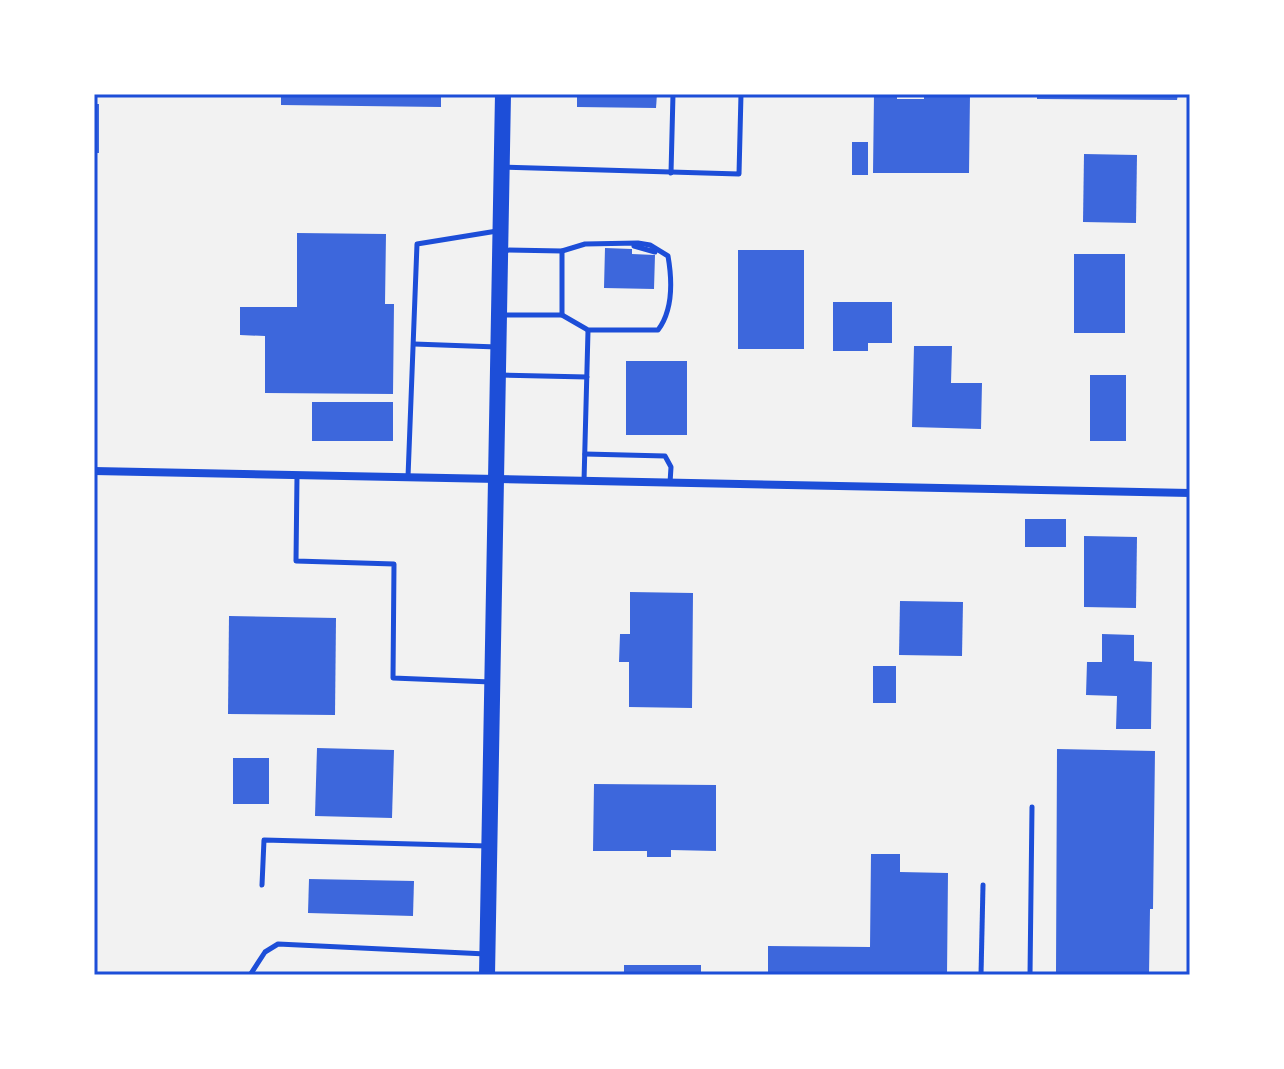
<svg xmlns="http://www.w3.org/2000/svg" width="1284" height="1069" viewBox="0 0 1284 1069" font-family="'Times New Roman',serif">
  <rect width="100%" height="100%" fill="#f2f2f2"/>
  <g fill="#3d67dc">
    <polygon points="281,94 441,94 441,107 281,105"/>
    <polygon points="577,94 657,94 656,108 577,107"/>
    <polygon points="874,94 897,94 897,99 924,99 924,94 970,94 969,173 873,173"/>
    <polygon points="1037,94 1178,94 1177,100 1037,99"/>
    <rect x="94" y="104" width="5" height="49"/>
    <rect x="852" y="142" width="16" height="33"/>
    <polygon points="1084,154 1137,155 1136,223 1083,222"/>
    <polygon points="297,233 386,234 385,304 394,304 393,394 265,393 265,336 240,335 240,307 297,307"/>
    <polygon points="605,248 632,249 632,254 655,255 654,289 604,288"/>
    <rect x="738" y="250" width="66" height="99"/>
    <rect x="1074" y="254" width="51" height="79"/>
    <polygon points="833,302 892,302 892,343 868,343 868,351 833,351"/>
    <polygon points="914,346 952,346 951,383 982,383 981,429 912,427"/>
    <rect x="626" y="361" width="61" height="74"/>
    <rect x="1090" y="375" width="36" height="66"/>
    <rect x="312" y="402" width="81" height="39"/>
    <rect x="1025" y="519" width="41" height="28"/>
    <polygon points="1084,536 1137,537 1136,608 1084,607"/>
    <polygon points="630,592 693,593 692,708 629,707 629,662 619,662 620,634 630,634"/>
    <polygon points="900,601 963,602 962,656 899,655"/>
    <polygon points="229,616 336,618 335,715 228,714"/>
    <polygon points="1102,634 1134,635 1134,661 1152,662 1151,729 1116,729 1117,696 1086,695 1087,662 1102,662"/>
    <rect x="873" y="666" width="23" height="37"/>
    <polygon points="317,748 394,750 392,818 315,816"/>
    <polygon points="1057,749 1155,751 1153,909 1150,909 1149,975 1056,975"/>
    <rect x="233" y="758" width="36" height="46"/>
    <polygon points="594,784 716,785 716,851 671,850 671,857 647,857 647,851 593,851"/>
    <polygon points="871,854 900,854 900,872 948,873 947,975 768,975 768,946 870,947"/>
    <polygon points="309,879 414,881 413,916 308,913"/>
    <rect x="624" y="965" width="77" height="10"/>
  </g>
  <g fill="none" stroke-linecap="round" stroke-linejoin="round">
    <g stroke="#1d4ed8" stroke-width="5">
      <polyline points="503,167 739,174 741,94"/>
      <polyline points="671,173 673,94"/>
      <polyline points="634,246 655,252"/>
      <path d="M 502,250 L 562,251 L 585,244 L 638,243 L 650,245 L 668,256 C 672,279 673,310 658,330 L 588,330 L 562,315 L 504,315"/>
      <polyline points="562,251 562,315"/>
      <polyline points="414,344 497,347"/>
      <polyline points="499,375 587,377"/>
      <polyline points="585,454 665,456 671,467 670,483"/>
      <polyline points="297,476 296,561 394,564 393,678 491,682"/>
      <polyline points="408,477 417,244 497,231"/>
      <polyline points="584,481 588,331"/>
      <polyline points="262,885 264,840 488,846"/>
      <polyline points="250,975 265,952 278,944 486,954"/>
      <polyline points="981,975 983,885"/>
      <polyline points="1030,975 1032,807"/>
    </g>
    <polyline stroke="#1d4ed8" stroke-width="8" points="94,471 1190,493"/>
    <polyline stroke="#1d4ed8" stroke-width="16" points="487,975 503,94"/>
  </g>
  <rect width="1284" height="1069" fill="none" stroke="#ffffff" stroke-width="192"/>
  <rect x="96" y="96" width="1092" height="877" fill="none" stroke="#1d4ed8" stroke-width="3"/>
</svg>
